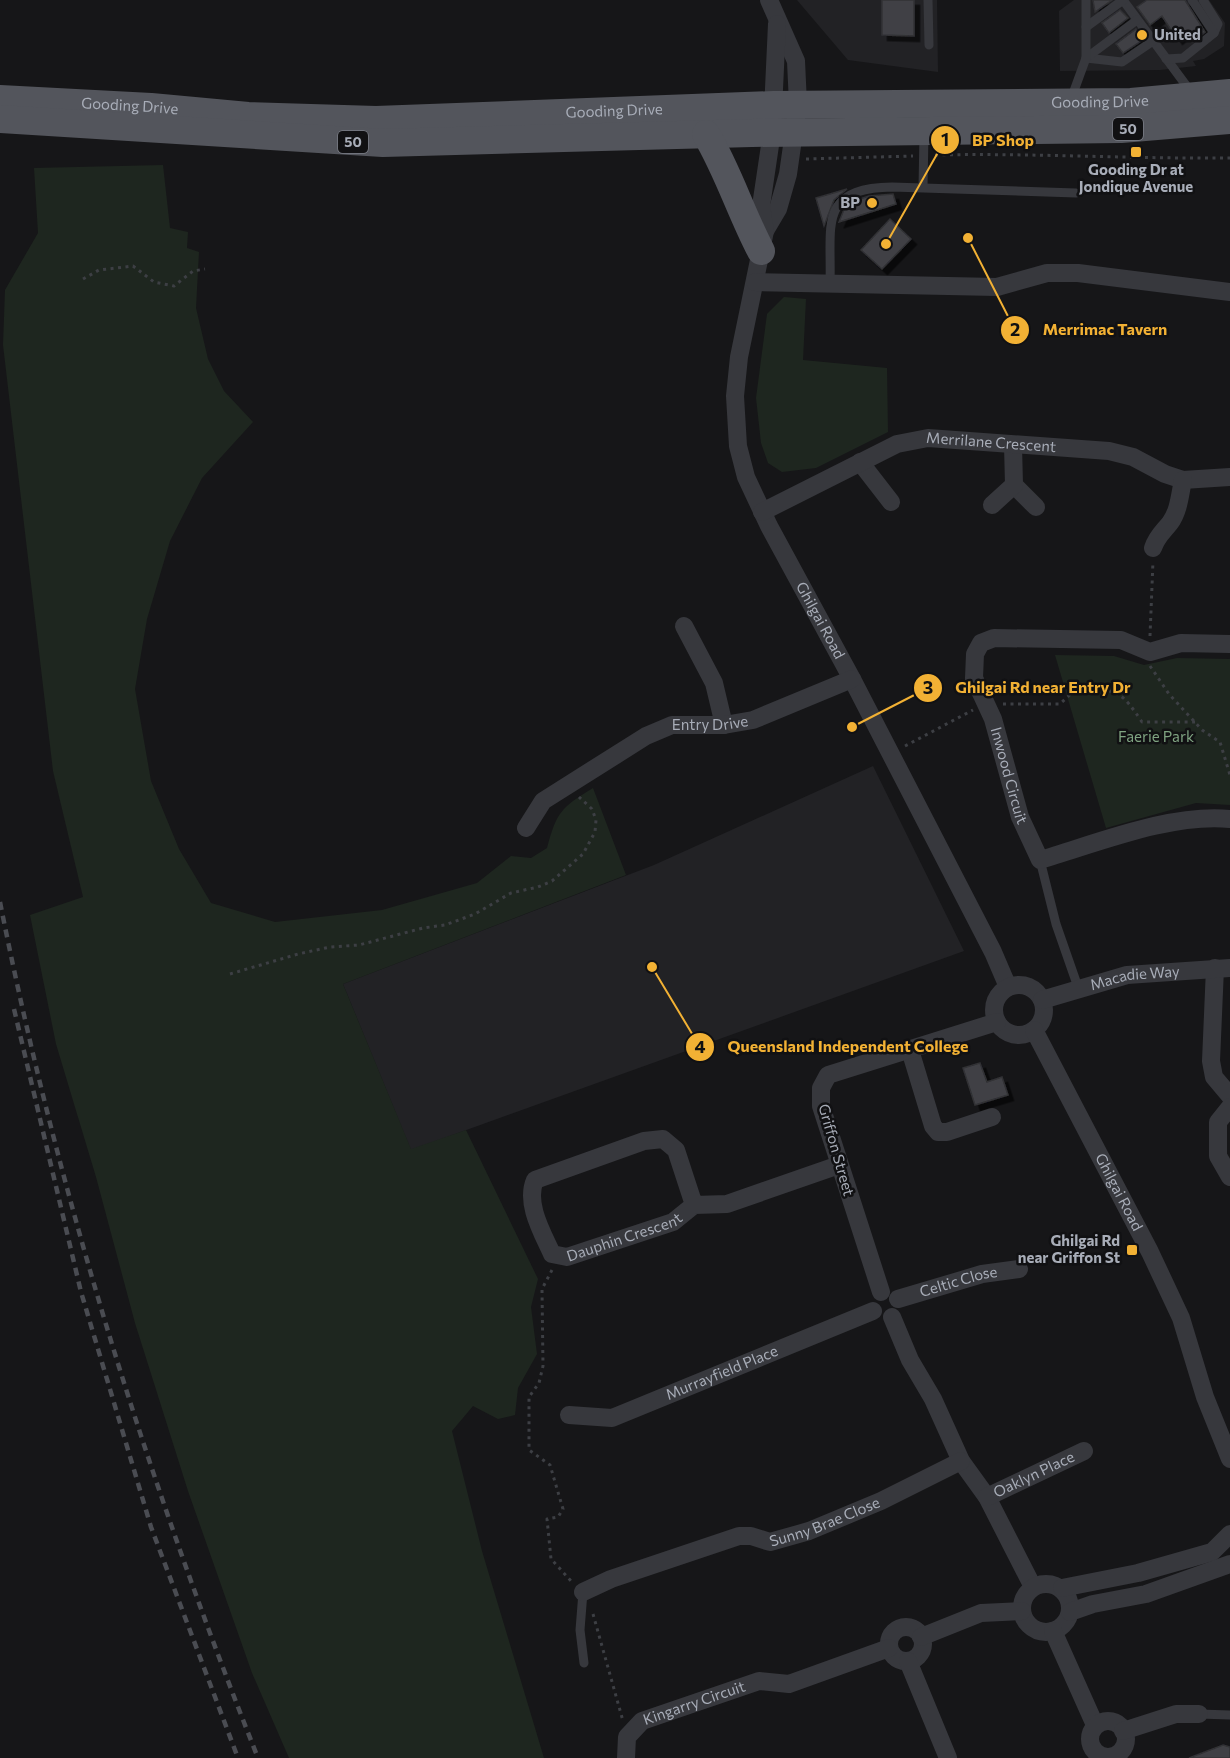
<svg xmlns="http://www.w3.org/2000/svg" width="1230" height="1758" viewBox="0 0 1230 1758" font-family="Commissioner,sans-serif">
  <defs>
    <filter id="shadow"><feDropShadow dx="5.5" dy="5.5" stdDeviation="0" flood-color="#0009"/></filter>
  </defs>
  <rect width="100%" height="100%" fill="#161618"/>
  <g fill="#222225">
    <polygon points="797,0 937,0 938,72 848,60"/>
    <polygon points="1074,0 1209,0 1225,23 1224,46 1204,59 1193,61 1196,66 1160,70 1060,71 1059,11"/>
    <polygon points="873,766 964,951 411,1150 343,984 654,865"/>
  </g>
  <g fill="#1e261f">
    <path d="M 163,165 L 170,228 L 188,232 L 187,248 L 199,252 L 196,308 L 208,359 L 224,391 L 253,422 L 202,478 L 170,541 L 147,619 L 135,689 L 151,781 L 179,849 L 211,903 L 275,922 L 382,910 L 477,883 L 511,856 L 531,858 L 547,848 C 557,811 561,808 593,788 L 626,875 L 343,984 L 411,1149 L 466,1130 L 538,1279 L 531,1307 L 537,1354 L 518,1388 L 515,1415 L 498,1419 L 473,1406 L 452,1431 L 482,1551 L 544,1758 L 289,1758 L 252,1673 L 188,1491 L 135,1323 L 96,1177 L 56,1044 L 30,915 L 83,897 L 53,771 L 3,345 L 5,290 L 38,233 L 34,168 Z"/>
    <polygon points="784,297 806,299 803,360 887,368 888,432 816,468 782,472 768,463 761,443 756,398 767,314"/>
    <polygon points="1055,655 1114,656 1144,665 1177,658 1230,659 1230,805 1196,803 1106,828"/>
  </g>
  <g fill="#404145" stroke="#303034" stroke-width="1.5" filter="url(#shadow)">
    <polygon points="882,0 914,0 914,36 882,35"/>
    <polygon points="1093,0 1112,0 1095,12"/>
    <polygon points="1147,0 1185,0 1205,32 1194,41 1187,31 1177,39 1162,16 1150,25 1137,7"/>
    <polygon points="1120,10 1128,18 1109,33 1102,23"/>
    <polygon points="1136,29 1141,41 1123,53 1116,44"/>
    <polygon points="847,189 834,200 824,226 816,198"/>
    <polygon points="893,194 896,204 839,222 845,207 854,201 869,196"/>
    <polygon points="890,219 911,239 882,269 861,250"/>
    <polygon points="980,1063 987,1082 1002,1077 1008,1095 975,1105 963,1068"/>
    <polygon points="1223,1745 1230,1747 1230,1758 1189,1758"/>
  </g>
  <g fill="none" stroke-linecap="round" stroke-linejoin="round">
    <g stroke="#3d3f44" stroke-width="3" stroke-dasharray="3 4.5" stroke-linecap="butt">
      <path d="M 935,155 C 1033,153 1132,159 1230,158"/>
      <polyline points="806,159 913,156"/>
      <polyline points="83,279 99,270 133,266 154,282 174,286 193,271 205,269"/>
      <polyline points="1150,636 1153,561"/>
      <polyline points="1150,666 1169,694 1202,730 1220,742 1230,775"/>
      <path d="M 1003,704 L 1060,704 L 1078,687 L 1083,686 C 1120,692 1121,691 1142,722 L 1195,722"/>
      <polyline points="905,746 973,710"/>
      <polyline points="230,974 298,954 330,947 359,945 423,928 445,925 475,914 511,893 538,887 552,881 583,854 595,832 596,820 592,809 579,797"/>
      <polyline points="552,1270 542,1289 543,1366 539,1383 529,1397 529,1450 550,1465 563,1509 558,1517 547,1519 551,1559 572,1582"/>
      <polyline points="593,1614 623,1721"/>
    </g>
    <g stroke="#37383d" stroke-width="9">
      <polyline points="928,0 929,45"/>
      <polyline points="1123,0 1191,92"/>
      <polyline points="1203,0 1218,24 1214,33"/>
      <polyline points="1086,27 1123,0"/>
      <polyline points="1086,58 1122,62 1153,41"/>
      <polyline points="1086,58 1137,20"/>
      <polyline points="1166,59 1183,58 1214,33 1192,0"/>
      <polyline points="1071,99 1086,58 1086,0"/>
      <polyline points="923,187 924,134"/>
      <path d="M 830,284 C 832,226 817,188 892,187 L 1076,193"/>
      <polyline points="1040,860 1056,924 1079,990"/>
      <polyline points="583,1592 580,1630 584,1663"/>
      <polyline points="1199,1714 1230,1715"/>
    </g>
    <g stroke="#37383d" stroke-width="18">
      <path id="s1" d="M 769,0 L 796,61 L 798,104 L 788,174 L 778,209 L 765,231 L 739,357 L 735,396 L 738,446 L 746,477 L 769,526 L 852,679 L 993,952 L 1008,987"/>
      <polyline points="765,231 761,206 772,132 777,24"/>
      <polyline points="755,282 997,287 1047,273 1078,273 1230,292"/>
      <polyline points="860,462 891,502"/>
      <polyline points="1014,485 1036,507"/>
      <polyline points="992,505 1014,485 1013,445"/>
      <path id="s2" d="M 762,512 L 897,444 L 928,438 L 1109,451 L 1133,457 L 1165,474 L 1183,480 L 1230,477"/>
      <path d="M 1153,548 C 1157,536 1163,532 1170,523 C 1179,511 1180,494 1183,480"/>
      <polyline points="684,626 714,683 724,725"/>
      <path id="s3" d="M 1230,644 L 1181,643 L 1150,652 L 1121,640 L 994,638 L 981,643 L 975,654 L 974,678 L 993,719 L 1020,817 L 1040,860 C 1098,843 1171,813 1230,819"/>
      <path id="s4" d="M 526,828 L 543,801 L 646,736 L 672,725 L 724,725 L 753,720 L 852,679"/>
      <polyline points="1215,968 1211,1061 1214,1077 1230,1096"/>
      <circle cx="1019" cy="1010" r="25"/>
      <path id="s5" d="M 1042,1000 L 1127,975 L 1230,968"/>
      <path id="s6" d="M 1034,1030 L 1150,1252 L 1181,1318 L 1205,1397 L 1230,1459"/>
      <polyline points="910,1050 933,1126 938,1132 947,1132 992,1117"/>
      <polyline points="1230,1107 1218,1122 1218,1156 1230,1177"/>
      <path id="s7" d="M 694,1205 L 676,1150 L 663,1139 L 644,1141 L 535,1180 C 525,1203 542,1232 552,1254 L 567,1257 L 673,1222 L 694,1205 L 727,1204 L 839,1165"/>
      <polyline points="881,1292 821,1106 821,1088 828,1075 997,1022"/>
      <path id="s8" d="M 898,1299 L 982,1274 L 1019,1269"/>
      <polyline points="892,1317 910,1360 933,1399 961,1461 987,1497 1033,1587"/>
      <path id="s9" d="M 569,1415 L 612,1418 L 873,1311"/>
      <path id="s10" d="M 987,1497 L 1084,1451"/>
      <circle cx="1046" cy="1608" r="24"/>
      <polyline points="1062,1588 1138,1573 1212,1552 1230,1534"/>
      <path id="s11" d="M 583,1592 L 611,1579 L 739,1536 L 751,1536 L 770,1542 L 809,1531 L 881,1501 L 961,1461"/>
      <polyline points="1070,1612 1093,1604 1146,1594 1230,1564"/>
      <circle cx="906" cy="1644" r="17"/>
      <polyline points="1053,1631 1095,1725"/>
      <polyline points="921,1637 981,1613 1022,1611"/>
      <polyline points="908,1661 948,1758"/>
      <circle cx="1108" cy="1739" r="18"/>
      <polyline points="1123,1731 1176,1714 1199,1714"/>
      <path id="s12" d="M 626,1758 L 627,1737 L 642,1721 L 759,1681 L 789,1684 L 889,1648"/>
    </g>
    <g stroke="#53555c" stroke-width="28">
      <path id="s13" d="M 0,99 L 151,107 L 248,116 L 376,120 L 774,105 L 1131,102 L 1230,93"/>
      <polyline points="0,119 383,143 752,133 1121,129 1230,120"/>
      <path d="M 706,134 C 728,171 741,213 761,251"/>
    </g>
    <g stroke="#4a4c52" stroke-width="4.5" stroke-dasharray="8 6" stroke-linecap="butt">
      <path d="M 0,902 C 58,1195 148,1481 258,1758"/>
      <polyline points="14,1009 81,1292 151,1527 238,1758"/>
    </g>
  </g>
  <g fill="#f2b134" stroke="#111113" stroke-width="2">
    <circle cx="1142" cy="35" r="6"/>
    <rect x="1130" y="146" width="12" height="12" rx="3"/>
    <circle cx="872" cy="203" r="6"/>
    <rect x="1126" y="1244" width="12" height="12" rx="3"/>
  </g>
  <g text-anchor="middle" stroke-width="5" stroke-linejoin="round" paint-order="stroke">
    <g fill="#111113" stroke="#7b7e86" stroke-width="1.5">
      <rect x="1113" y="118" width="30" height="22" rx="4.5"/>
      <rect x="338" y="131" width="30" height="22" rx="4.5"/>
    </g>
    <g font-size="14" font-weight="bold" fill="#a8adb8">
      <text x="1128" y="134">50</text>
      <text x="353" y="147">50</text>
    </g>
    <g font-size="15" font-weight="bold" fill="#a8adb8" stroke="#111113" text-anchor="end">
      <text x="1154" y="40" text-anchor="start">United</text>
      <text x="1136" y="175" text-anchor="middle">Gooding Dr at<tspan x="1136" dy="17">Jondique Avenue</tspan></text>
      <text x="860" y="208">BP</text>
      <text x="1120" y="1246">Ghilgai Rd<tspan x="1120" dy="17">near Griffon St</tspan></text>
    </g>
    <g font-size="15" fill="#a8adb8" stroke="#111113">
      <text dy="5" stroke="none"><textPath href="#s13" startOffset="1101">Gooding Drive</textPath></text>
      <text dy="5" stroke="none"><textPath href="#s13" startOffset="130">Gooding Drive</textPath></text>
      <text dy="5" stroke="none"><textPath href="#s13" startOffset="615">Gooding Drive</textPath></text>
      <text dy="5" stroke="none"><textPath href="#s2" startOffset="246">Merrilane Crescent</textPath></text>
      <text dy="5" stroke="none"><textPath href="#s1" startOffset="654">Ghilgai Road</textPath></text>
      <text dy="5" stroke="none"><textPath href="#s4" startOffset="220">Entry Drive</textPath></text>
      <text dy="5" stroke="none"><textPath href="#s3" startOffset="394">Inwood Circuit</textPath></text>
      <text dy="5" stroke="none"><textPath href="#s5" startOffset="96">Macadie Way</textPath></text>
      <text transform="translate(836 1150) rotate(74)" y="5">Griffon Street</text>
      <text dy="5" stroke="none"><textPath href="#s6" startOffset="183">Ghilgai Road</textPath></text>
      <text dy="5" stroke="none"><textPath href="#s7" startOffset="364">Dauphin Crescent</textPath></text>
      <text dy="5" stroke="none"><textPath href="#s8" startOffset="63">Celtic Close</textPath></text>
      <text dy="5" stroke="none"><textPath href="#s9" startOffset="162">Murrayfield Place</textPath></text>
      <text dy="5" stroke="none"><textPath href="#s10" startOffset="52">Oaklyn Place</textPath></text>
      <text dy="5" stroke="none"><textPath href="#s11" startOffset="256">Sunny Brae Close</textPath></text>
      <text dy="5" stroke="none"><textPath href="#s12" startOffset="98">Kingarry Circuit</textPath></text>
    </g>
    <g font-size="15" fill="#7fa381" stroke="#111113">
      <text x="1156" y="742">Faerie Park</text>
    </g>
  </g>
  <path fill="none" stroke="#f2b134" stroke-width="2" d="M886 244L945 140M968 238L1015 330M852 727L928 688M652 967L700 1047"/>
  <g fill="#f2b134" stroke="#111113" stroke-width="2">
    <circle cx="886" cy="244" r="6"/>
    <circle cx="968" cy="238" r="6"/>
    <circle cx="852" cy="727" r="6"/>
    <circle cx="652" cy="967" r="6"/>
    <circle cx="945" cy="140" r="15"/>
    <circle cx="1015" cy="330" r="15"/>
    <circle cx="928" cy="688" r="15"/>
    <circle cx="700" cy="1047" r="15"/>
  </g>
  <g font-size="18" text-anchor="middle" font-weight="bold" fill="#111">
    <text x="945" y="146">1</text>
    <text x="1015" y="336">2</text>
    <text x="928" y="694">3</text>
    <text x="700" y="1053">4</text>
  </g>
  <g font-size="16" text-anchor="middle" font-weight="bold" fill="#f2b134" stroke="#111113" stroke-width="5" stroke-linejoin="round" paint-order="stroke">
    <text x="1003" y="146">BP Shop</text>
    <text x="1105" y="335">Merrimac Tavern</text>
    <text x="1043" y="693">Ghilgai Rd near Entry Dr</text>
    <text x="848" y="1052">Queensland Independent College</text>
  </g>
</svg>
